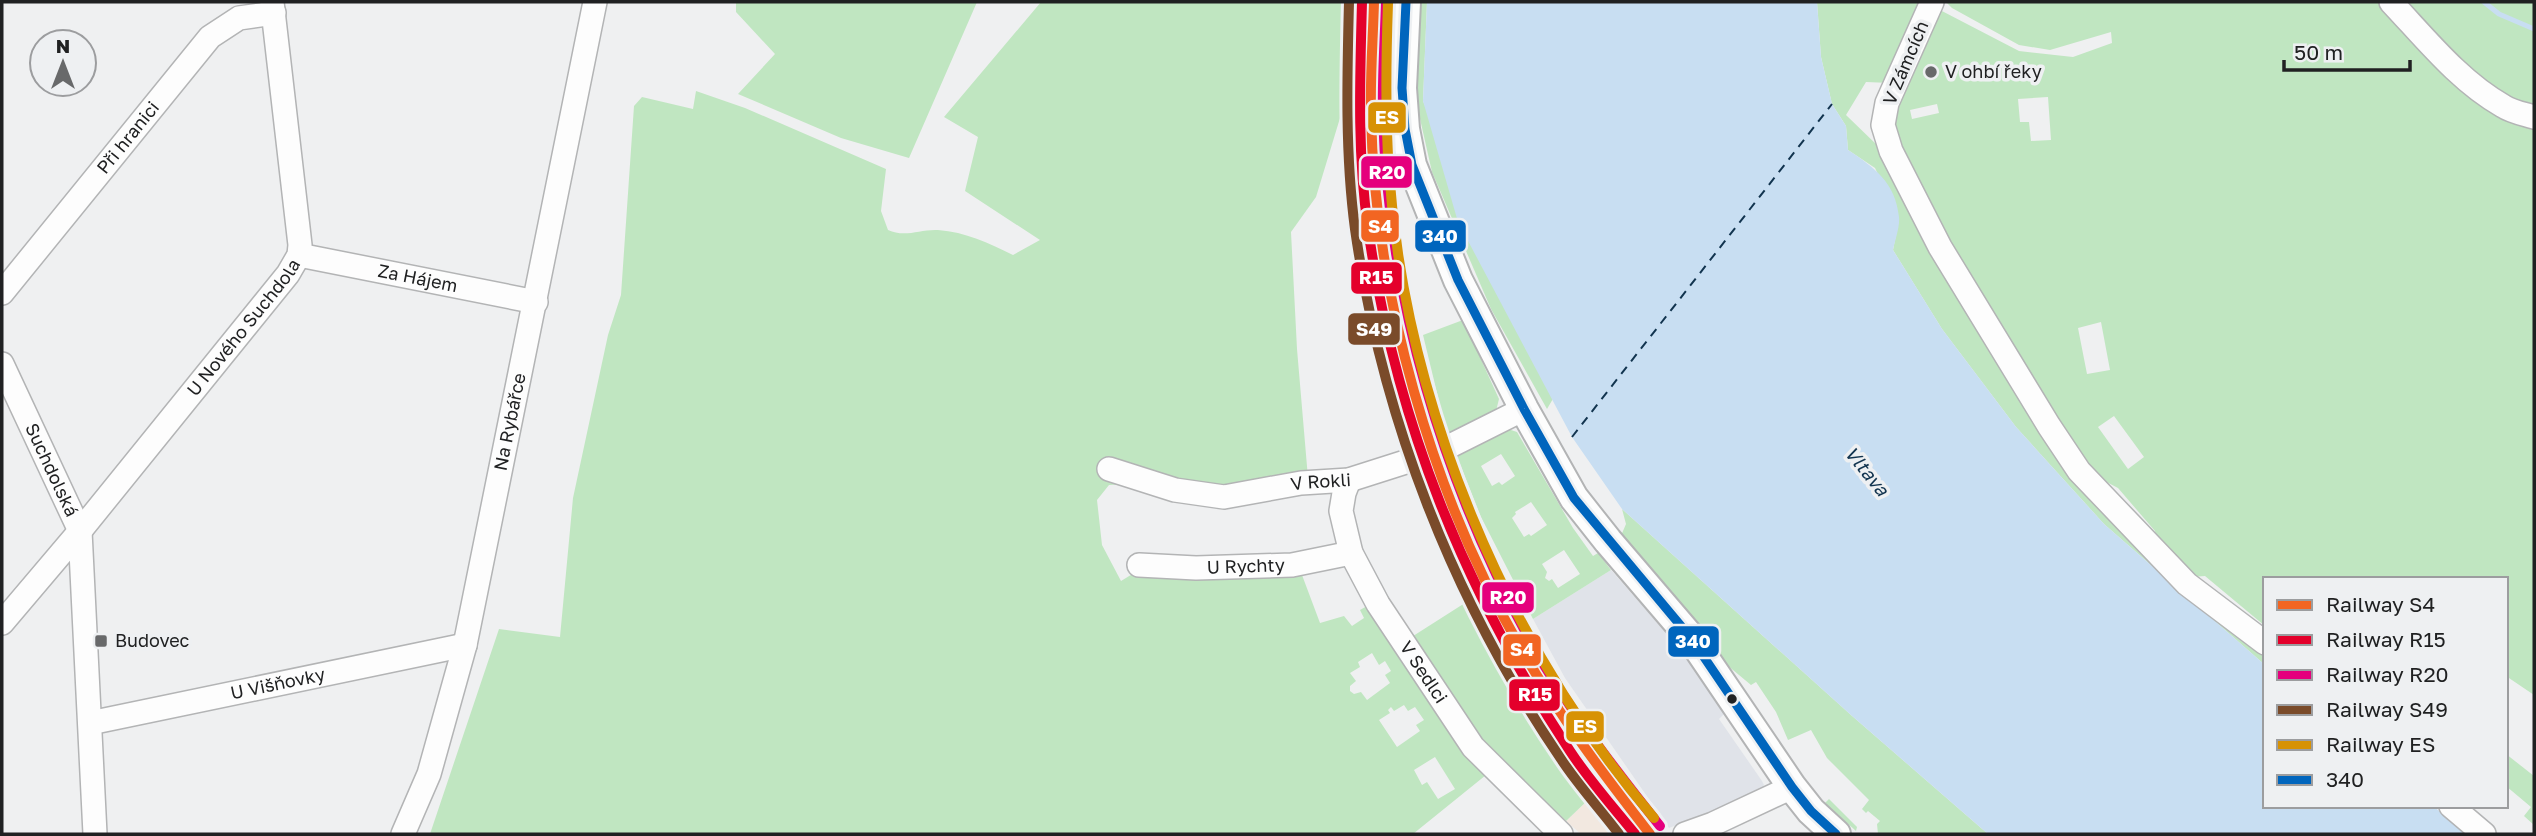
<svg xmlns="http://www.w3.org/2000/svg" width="2536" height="836" viewBox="0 0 2536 836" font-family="'Golos Text',sans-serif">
  <rect width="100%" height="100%" fill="#eff0f1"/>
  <g fill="#e0e3e9">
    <polygon points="1350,2 1389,2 1387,110 1394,213 1406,294 1434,433 1452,485 1484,557 1597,749 1661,834 1617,834 1568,769 1545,736 1481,628 1449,561 1422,492 1404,442 1382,367 1368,301 1355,217 1348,111"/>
    <polygon points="1611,570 1679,648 1727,711 1719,719 1762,781 1764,785 1760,793 1669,828 1565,678 1533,619"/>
  </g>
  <polygon fill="#f2e8e0" points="1589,799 1613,831 1611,834 1581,834 1566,821"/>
  <g fill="#c0e6c1" fill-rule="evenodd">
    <polygon points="736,2 977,2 909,158 841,138 738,94 775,54 736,12"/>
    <path d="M 1041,2 L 1351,2 L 1347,95 L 1316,197 L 1291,232 L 1297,349 L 1308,478 L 1209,492 L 1168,482 L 1109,485 L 1097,500 L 1102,545 L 1121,581 L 1139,570 L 1299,567 L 1320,623 L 1344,616 L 1352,626 L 1364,618 L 1360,610 L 1367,606 L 1486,775 L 1413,834 L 430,834 L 499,629 L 560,637 L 573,498 L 608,335 L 621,295 L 634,106 L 642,97 L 693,109 L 696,91 L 745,108 L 886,169 L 881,211 L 888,230 C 905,238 920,229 938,230 C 966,232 988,243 1013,255 L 1040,240 L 965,191 L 978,137 L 944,117 ZM 1372,653 L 1379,665 L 1385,661 L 1391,671 L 1385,675 L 1390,683 L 1367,700 L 1361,692 L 1354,694 L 1350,691 L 1350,686 L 1356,681 L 1350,673 L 1360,667 L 1358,662 ZM 1404,705 L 1408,711 L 1415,707 L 1424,720 L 1416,725 L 1420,731 L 1397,747 L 1379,720 L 1390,713 L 1388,710 L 1391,707 L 1394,711 ZM 1435,757 L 1455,789 L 1438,799 L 1427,782 L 1422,785 L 1414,770 Z"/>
    <polygon points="1420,2 1427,2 1423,101 1554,397 1547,409 1491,309 1432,172 1416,101"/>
    <polygon points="1817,2 1927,2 1890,83 1866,82 1846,115 1879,147 2074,471 2265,653 2265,665 2104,524 2016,427 1942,329 1893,250 1899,219 1875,168 1848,150 1846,126 1832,104 1821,57"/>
    <path d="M 1946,2 L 2534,2 L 2534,695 L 2506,676 L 2506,579 L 2265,579 L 2265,626 L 2205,576 L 2192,577 L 2156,538 L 2155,531 L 2118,488 L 2093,475 L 1977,303 L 1890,124 L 1895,90 L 1940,10 L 2019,51 L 2073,57 L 2112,43 L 2111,32 L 2050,50 L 2019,45 L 1952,8 ZM 2048,97 L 2051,140 L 2031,141 L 2029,122 L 2020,122 L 2018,99 ZM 1937,104 L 1939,113 L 1912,119 L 1910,110 ZM 2101,322 L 2110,370 L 2087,374 L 2078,328 ZM 2114,416 L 2144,457 L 2128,469 L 2098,427 Z"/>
    <polygon points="1463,320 1499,399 1496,411 1447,434 1423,335"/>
    <path d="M 1508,429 L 1517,432 L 1573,528 L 1593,556 L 1598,553 L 1611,570 L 1533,619 L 1481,517 L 1460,464 L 1451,454 ZM 1501,454 L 1515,476 L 1502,485 L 1499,482 L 1492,486 L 1481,466 ZM 1531,502 L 1547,525 L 1531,536 L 1529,534 L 1524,537 L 1512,518 L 1516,514 L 1515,512 ZM 1564,550 L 1580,574 L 1558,588 L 1552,579 L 1549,581 L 1545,578 L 1547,572 L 1542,564 Z"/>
    <polygon points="1622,509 1851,715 1988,834 1878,834 1877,824 1880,821 1868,811 1866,813 1862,809 1869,800 1827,758 1811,730 1788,740 1776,712 1756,682 1751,685 1721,660 1620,538 1626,524"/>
    <polygon points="1468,601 1518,693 1589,799 1566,821 1487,746 1410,638"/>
    <polygon points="2506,754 2534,776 2534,825 2524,816 2531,807 2506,786"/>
    <polygon points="1829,799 1857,827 1856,831 1825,803"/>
  </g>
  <path fill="#c8def2" d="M 1427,2 L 1817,2 L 1821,57 L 1832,104 L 1846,126 L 1848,150 C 1875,168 1895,182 1899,217 C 1900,227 1895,240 1893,250 L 1942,329 L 2016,427 L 2104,524 L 2265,665 L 2265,806 L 2433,806 L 2467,834 L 1988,834 L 1851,715 L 1622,509 L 1572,437 L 1458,222 L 1423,101 Z"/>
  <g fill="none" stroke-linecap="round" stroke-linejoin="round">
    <polyline stroke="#c8def2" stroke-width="5" points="2484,2 2499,14 2534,29"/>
    <polyline stroke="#12344f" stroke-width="2" stroke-dasharray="9 7" stroke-linecap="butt" points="1572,437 1832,104"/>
    <defs>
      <g id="minor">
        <polyline points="1932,2 1887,103 1883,125 1891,151 1940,247 2049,426 2079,471 2187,584 2265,643"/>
        <path d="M 2391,2 C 2425,38 2459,81 2503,106 C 2512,112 2524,114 2534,117"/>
        <path id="s1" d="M 299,255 L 536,302"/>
        <path id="s2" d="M 2,293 L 210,37 L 239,18 L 274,13"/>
        <path id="s3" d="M 2,364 L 80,531 L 95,834"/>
        <path id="s4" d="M 1109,469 L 1175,490 L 1224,497 L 1301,483 L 1349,480 L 1440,451 L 1524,409"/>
        <path id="s5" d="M 1349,480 L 1344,493 L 1341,511 L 1351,553 L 1378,604 L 1473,747 L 1561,834"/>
        <path id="s6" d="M 1139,565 L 1196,568 L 1292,565 L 1351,553"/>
        <path id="s7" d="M 2,623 L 80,531 L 288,274 L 299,255 L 300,245 L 272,2"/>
        <path id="s8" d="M 90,723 L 465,645"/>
        <polyline points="2451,806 2484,834"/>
        <path id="s9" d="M 403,834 L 429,774 L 465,645 L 595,2"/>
        <polyline points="1685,834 1713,824 1792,787"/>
      </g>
      <polyline id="major" points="1406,2 1402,88 1405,129 1412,165 1458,280 1524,409 1574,498 1608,541 1691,638 1792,787 1811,811 1836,834"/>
    </defs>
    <use href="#minor" stroke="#b3b4b5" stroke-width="26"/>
    <use href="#major" stroke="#b3b4b5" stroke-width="32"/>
    <use href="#minor" stroke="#fdfdfd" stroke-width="23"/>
    <use href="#major" stroke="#fdfdfd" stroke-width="28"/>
    <defs>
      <polyline id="bus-1" points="1406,2 1402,88 1405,129 1412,165 1458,280 1524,409 1574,498 1691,638 1792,787 1811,811 1836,834"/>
    </defs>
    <use href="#bus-1" stroke="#eef0f2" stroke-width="14"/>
    <use href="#bus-1" stroke="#0065bd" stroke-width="9"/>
    <defs>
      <path id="rail-1" d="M 1374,2 C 1373,39 1370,76 1371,113 C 1374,293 1432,496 1523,652 C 1560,717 1604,775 1650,834"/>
      <path id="rail-2" d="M 1362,2 C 1360,77 1357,153 1368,228 C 1395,420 1464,590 1570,751 C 1589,780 1613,807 1635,834"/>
      <path id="rail-3" d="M 1386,2 C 1385,39 1382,77 1383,114 C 1388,299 1443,483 1532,644 C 1568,709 1614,768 1660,826"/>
      <path id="rail-4" d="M 1349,2 C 1347,78 1345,154 1355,229 C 1382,419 1453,600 1561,759 C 1578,785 1600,809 1619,834"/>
      <path id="rail-5" d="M 1388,3 C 1386,59 1385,116 1389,172 C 1405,402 1505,643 1654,818"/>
    </defs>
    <use href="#rail-1" stroke="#eef0f2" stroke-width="16"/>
    <use href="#rail-2" stroke="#eef0f2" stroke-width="16"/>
    <use href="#rail-3" stroke="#eef0f2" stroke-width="16"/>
    <use href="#rail-4" stroke="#eef0f2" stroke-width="16"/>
    <use href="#rail-5" stroke="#eef0f2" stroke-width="16"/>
    <use href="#rail-1" stroke="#f26522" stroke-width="10"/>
    <use href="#rail-2" stroke="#e4002b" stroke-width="10"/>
    <use href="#rail-3" stroke="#e5007d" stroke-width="10"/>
    <use href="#rail-4" stroke="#7a4b2a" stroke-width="10"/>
    <use href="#rail-5" stroke="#d79205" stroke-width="10"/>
  </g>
  <g fill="#68696a" stroke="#eef0f2" stroke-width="2.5">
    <circle cx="1931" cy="72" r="7"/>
    <rect x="94" y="634" width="14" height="14" rx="3.5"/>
  </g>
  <circle fill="#202122" stroke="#eef0f2" stroke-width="2.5" cx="1732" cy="699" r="6"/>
  <g text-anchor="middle" stroke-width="7" stroke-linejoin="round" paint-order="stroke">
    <g font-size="18" fill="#202122" stroke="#eef0f2">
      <text transform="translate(1906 63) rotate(-67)" y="6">V Zámcích</text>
      <text dy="6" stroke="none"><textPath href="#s2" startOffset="200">Při hranici</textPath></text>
      <text dy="6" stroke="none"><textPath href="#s1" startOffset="121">Za Hájem</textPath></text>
      <text dy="6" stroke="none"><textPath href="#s7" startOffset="382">U Nového Suchdola</textPath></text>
      <text dy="6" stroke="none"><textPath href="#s9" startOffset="427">Na Rybářce</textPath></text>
      <text dy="6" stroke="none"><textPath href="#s3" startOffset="117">Suchdolská</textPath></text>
      <text dy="6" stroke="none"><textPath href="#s4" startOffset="217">V Rokli</textPath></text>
      <text dy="6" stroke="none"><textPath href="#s6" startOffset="107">U Rychty</textPath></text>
      <text dy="6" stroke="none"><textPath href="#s5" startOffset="215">V Sedlci</textPath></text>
      <text dy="6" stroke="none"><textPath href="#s8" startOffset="192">U Višňovky</textPath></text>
    </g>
    <g font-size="18" fill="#202122" stroke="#eef0f2" text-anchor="start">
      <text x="1945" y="78">V ohbí řeky</text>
      <text x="115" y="647">Budovec</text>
    </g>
    <g font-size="19" font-style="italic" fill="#12344f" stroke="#eef0f2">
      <text transform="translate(1867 471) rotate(51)" y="7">Vltava</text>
    </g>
  </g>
  <g stroke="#eef0f2" stroke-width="2.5">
    <rect x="1367" y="101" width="40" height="33" rx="7" fill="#d79205"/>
    <rect x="1360" y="155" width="53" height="34" rx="7" fill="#e5007d"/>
    <rect x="1360" y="209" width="40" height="34" rx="7" fill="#f26522"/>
    <rect x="1414" y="219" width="53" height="34" rx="7" fill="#0065bd"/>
    <rect x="1350" y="261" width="53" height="34" rx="7" fill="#e4002b"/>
    <rect x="1347" y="312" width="54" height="34" rx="7" fill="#7a4b2a"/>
    <rect x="1481" y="581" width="54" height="33" rx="7" fill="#e5007d"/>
    <rect x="1667" y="625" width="53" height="33" rx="7" fill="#0065bd"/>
    <rect x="1502" y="633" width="40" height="34" rx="7" fill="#f26522"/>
    <rect x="1508" y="678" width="53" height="34" rx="7" fill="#e4002b"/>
    <rect x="1565" y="710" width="40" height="33" rx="7" fill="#d79205"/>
  </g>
  <g font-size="19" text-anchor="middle" font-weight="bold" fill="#fff">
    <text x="1387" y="124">ES</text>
    <text x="1387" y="179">R20</text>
    <text x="1380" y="233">S4</text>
    <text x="1440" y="243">340</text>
    <text x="1376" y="284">R15</text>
    <text x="1374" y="336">S49</text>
    <text x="1508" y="604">R20</text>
    <text x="1693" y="648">340</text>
    <text x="1522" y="656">S4</text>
    <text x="1535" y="701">R15</text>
    <text x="1585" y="733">ES</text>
  </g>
  <rect width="2536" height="836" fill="none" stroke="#202122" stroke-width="7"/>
  <rect x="2263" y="577" width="245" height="231" fill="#eef0f2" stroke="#9c9d9f" stroke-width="2"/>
  <rect x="2277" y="600" width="35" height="10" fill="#f26522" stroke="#9c9d9f" stroke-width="2"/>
  <text x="2326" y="612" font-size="21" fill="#202122">Railway S4</text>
  <rect x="2277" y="635" width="35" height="10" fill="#e4002b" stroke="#9c9d9f" stroke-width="2"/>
  <text x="2326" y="647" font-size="21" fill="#202122">Railway R15</text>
  <rect x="2277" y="670" width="35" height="10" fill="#e5007d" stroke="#9c9d9f" stroke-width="2"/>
  <text x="2326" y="682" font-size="21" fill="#202122">Railway R20</text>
  <rect x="2277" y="705" width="35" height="10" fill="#7a4b2a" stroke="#9c9d9f" stroke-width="2"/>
  <text x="2326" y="717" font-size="21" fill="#202122">Railway S49</text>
  <rect x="2277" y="740" width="35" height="10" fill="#d79205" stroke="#9c9d9f" stroke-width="2"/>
  <text x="2326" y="752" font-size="21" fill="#202122">Railway ES</text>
  <rect x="2277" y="775" width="35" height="10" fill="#0065bd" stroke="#9c9d9f" stroke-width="2"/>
  <text x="2326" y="787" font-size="21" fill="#202122">340</text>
  <g transform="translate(63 63)"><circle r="33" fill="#eef0f2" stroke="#9c9d9f" stroke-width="2"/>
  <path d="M0-5L12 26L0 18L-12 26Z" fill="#68696a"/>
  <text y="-10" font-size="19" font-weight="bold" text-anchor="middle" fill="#202122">N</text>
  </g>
  <path d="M2284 60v10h126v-10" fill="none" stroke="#202122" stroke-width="3.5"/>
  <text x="2294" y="60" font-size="21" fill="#202122" stroke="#eef0f2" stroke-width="5" paint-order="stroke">50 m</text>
</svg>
